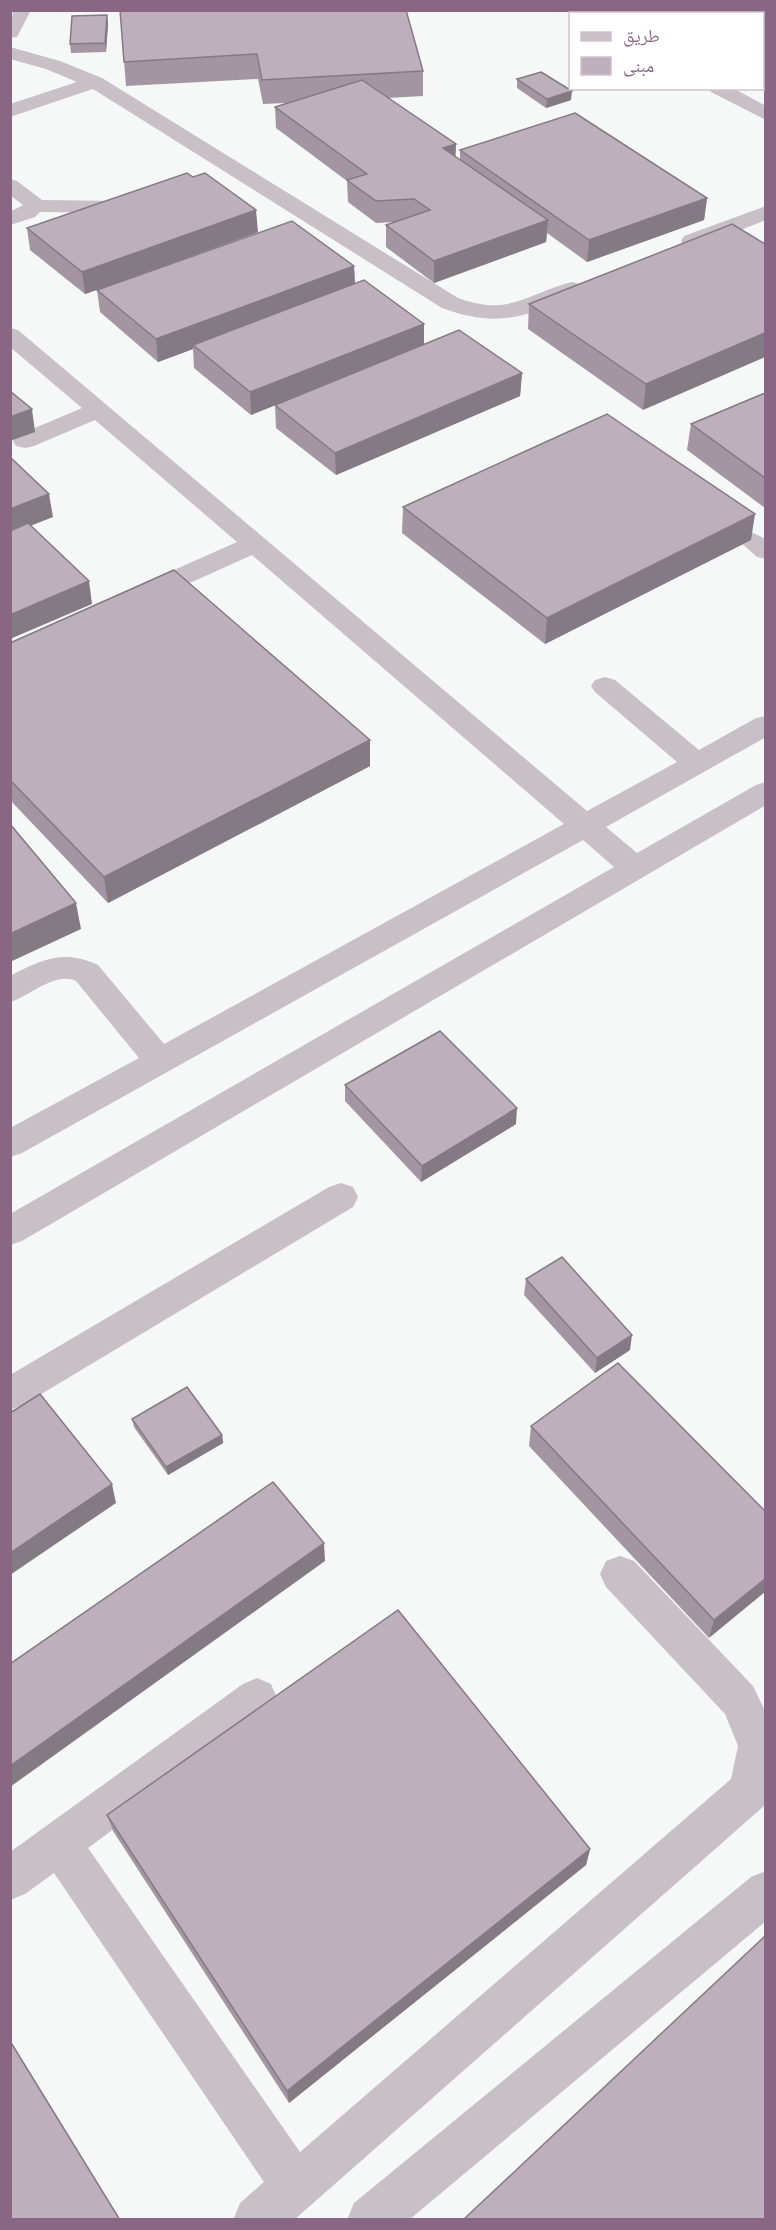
<svg xmlns="http://www.w3.org/2000/svg" width="776" height="2230" viewBox="0 0 776 2230" font-family="'Work Sans','Noto Naskh Arabic',sans-serif">
  <rect width="100%" height="100%" fill="#f5f8f7"/>
  <g fill="none" stroke-linecap="round" stroke-linejoin="round">
    <g fill="#c8bfc7" fill-rule="evenodd">
      <polygon points="13,10 31,10 17,37 10,38"/>
      <polygon points="586,10 605,10 607,14 588,14"/>
      <polygon points="637,10 657,10 659,14 639,14"/>
      <polygon points="716,10 742,10 740,14 714,14"/>
      <path d="M 10,47 L 60,61 L 102,78 L 458,298 C 509,317 526,294 572,282 L 580,284 L 583,289 L 580,294 C 527,316 499,329 442,308 L 93,89 L 10,117 L 10,104 L 77,82 L 46,69 L 10,59 Z"/>
      <polygon points="762,74 766,75 766,88 762,87"/>
      <polygon points="709,88 733,88 766,106 766,120 711,92"/>
      <polygon points="10,179 17,181 42,200 118,201 131,198 138,200 141,204 138,208 118,213 40,212 35,217 10,225 10,212 23,205 10,195"/>
      <polygon points="766,206 766,220 700,246 692,247 684,246 681,241 684,236"/>
      <path d="M 10,328 L 18,330 L 587,811 L 677,762 L 595,692 L 591,686 L 595,680 L 605,677 L 615,680 L 699,750 L 756,718 L 766,716 L 766,737 L 606,827 L 637,853 L 756,785 L 766,782 L 766,805 L 22,1241 L 10,1245 L 10,1214 L 614,867 L 583,840 L 22,1153 L 10,1157 L 10,1128 L 139,1058 L 76,981 C 55,971 30,996 10,1002 L 10,976 C 42,959 64,949 98,965 L 164,1044 L 564,824 L 252,555 L 192,582 L 183,584 L 174,582 L 170,576 L 174,570 L 237,542 L 95,420 L 34,446 L 25,448 L 16,446 L 13,441 L 16,436 L 82,408 L 10,347 Z"/>
      <polygon points="751,532 766,539 766,559 757,557 738,540 742,535"/>
      <polygon points="341,1183 353,1187 358,1197 353,1207 23,1405 10,1410 10,1375 329,1187"/>
      <polygon points="620,1556 634,1561 753,1686 766,1713 764,1806 294,2220 233,2220 240,2203 264,2182 54,1873 25,1894 10,1900 10,1852 243,1684 257,1678 271,1684 277,1698 271,1712 88,1848 300,2152 731,1779 738,1746 725,1714 606,1587 600,1574 606,1561"/>
      <polygon points="766,1871 766,1921 409,2220 347,2220 354,2203 751,1877"/>
    </g>
  </g>
  <g fill="#a396a2">
    <polygon points="120,10 423,71 423,96 388,98 456,144 455,157 460,160 460,150 707,198 704,220 587,262 547,233 546,242 434,283 386,247 386,225 396,222 376,223 348,202 347,181 276,128 275,107 286,103 263,104 258,79 126,86"/>
    <polygon points="107,15 108,24 106,52 71,53 70,44"/>
    <polygon points="517,79 571,100 546,108 517,88"/>
    <polygon points="732,224 643,410 528,329 529,304"/>
    <polygon points="27,228 258,232 115,284 354,266 355,284 424,344 522,373 520,396 336,475 276,428 275,405 251,415 194,368 193,349 158,362 100,312 97,290 85,294 30,250"/>
    <polygon points="765,393 765,508 687,450 691,424"/>
    <polygon points="403,507 751,540 545,644 402,533"/>
    <polygon points="10,643 370,740 370,766 108,903 10,800"/>
    <polygon points="345,1085 516,1124 421,1182 345,1101"/>
    <polygon points="526,1279 630,1350 595,1373 524,1295"/>
    <polygon points="132,1419 222,1435 223,1443 168,1475 134,1427"/>
    <polygon points="531,1426 765,1511 709,1638 529,1446"/>
    <polygon points="107,1815 590,1849 586,1865 289,2103 113,1831"/>
  </g>
  <g fill="#847a84">
    <polygon points="107,15 108,24 106,52 105,43"/>
    <polygon points="572,91 571,100 546,108 547,99"/>
    <polygon points="456,144 455,166 443,148"/>
    <polygon points="707,198 704,220 587,262 589,240"/>
    <polygon points="256,210 258,232 85,294 82,272"/>
    <polygon points="548,220 546,242 434,283 434,261"/>
    <polygon points="354,266 355,288 193,345 193,349 158,362 156,339"/>
    <polygon points="424,324 424,346 251,415 250,392"/>
    <polygon points="765,333 765,357 643,410 646,384"/>
    <polygon points="522,373 520,396 336,475 335,453"/>
    <polygon points="32,409 35,432 10,441 10,417"/>
    <polygon points="49,494 53,517 10,534 10,509"/>
    <polygon points="755,514 751,540 545,644 547,618"/>
    <polygon points="89,581 92,604 10,639 10,615"/>
    <polygon points="370,740 370,766 108,903 104,877"/>
    <polygon points="76,903 81,929 10,962 10,934"/>
    <polygon points="517,1108 516,1124 421,1182 422,1166"/>
    <polygon points="632,1335 630,1350 595,1373 597,1358"/>
    <polygon points="222,1435 223,1443 168,1475 166,1467"/>
    <polygon points="112,1484 116,1503 10,1575 10,1553"/>
    <polygon points="324,1543 325,1561 10,1787 10,1766"/>
    <polygon points="765,1579 765,1592 709,1638 714,1620"/>
    <polygon points="590,1849 586,1865 289,2103 287,2091"/>
  </g>
  <g fill="#bdafbc" stroke="#847a84" stroke-width="1.5">
    <polygon points="120,10 406,10 423,71 262,80 257,54 124,62"/>
    <polygon points="107,15 105,43 70,44 72,16"/>
    <polygon points="541,72 572,91 547,99 517,79"/>
    <polygon points="362,80 456,144 443,148 548,220 434,261 386,225 430,210 414,199 376,201 347,180 367,174 275,107"/>
    <polygon points="575,113 707,198 589,240 460,150"/>
    <polygon points="187,173 193,177 205,173 256,210 82,272 27,228"/>
    <polygon points="292,221 354,266 156,339 97,290"/>
    <polygon points="732,224 765,244 765,333 646,384 529,304"/>
    <polygon points="364,280 424,324 250,392 193,345"/>
    <polygon points="459,330 522,373 335,453 275,405"/>
    <polygon points="10,391 32,409 10,417"/>
    <polygon points="765,393 765,478 691,424"/>
    <polygon points="607,414 755,514 547,618 403,507"/>
    <polygon points="10,457 49,494 10,509"/>
    <polygon points="28,523 89,581 10,615 10,531"/>
    <polygon points="174,570 370,740 104,877 10,780 10,643"/>
    <polygon points="10,824 76,903 10,934"/>
    <polygon points="440,1031 517,1108 422,1166 345,1085"/>
    <polygon points="562,1257 632,1335 597,1358 526,1279"/>
    <polygon points="618,1363 765,1511 765,1579 714,1620 531,1426"/>
    <polygon points="187,1387 222,1435 166,1467 132,1419"/>
    <polygon points="40,1394 112,1484 10,1553 10,1413"/>
    <polygon points="273,1482 324,1543 10,1766 10,1664"/>
    <polygon points="398,1610 590,1849 287,2091 107,1815"/>
    <polygon points="765,1936 765,2220 463,2220"/>
    <polygon points="10,2041 120,2220 10,2220"/>
  </g>
  <rect width="776" height="2230" fill="none" stroke="#886684" stroke-width="24"/>
  <rect x="569" y="12" width="195" height="78" fill="#ffffff" stroke="#cfc2ce" stroke-width="1.5"/>
  <rect x="581" y="32" width="30" height="9" fill="#c8bfc7" stroke="#cfc2ce" stroke-width="1.5"/>
  <text x="623" y="42" font-size="18" fill="#886684">طريق</text>
  <rect x="581" y="57" width="30" height="18" fill="#bdafbc" stroke="#cfc2ce" stroke-width="1.5"/>
  <text x="623" y="72" font-size="18" fill="#886684">مبنى</text>
</svg>
